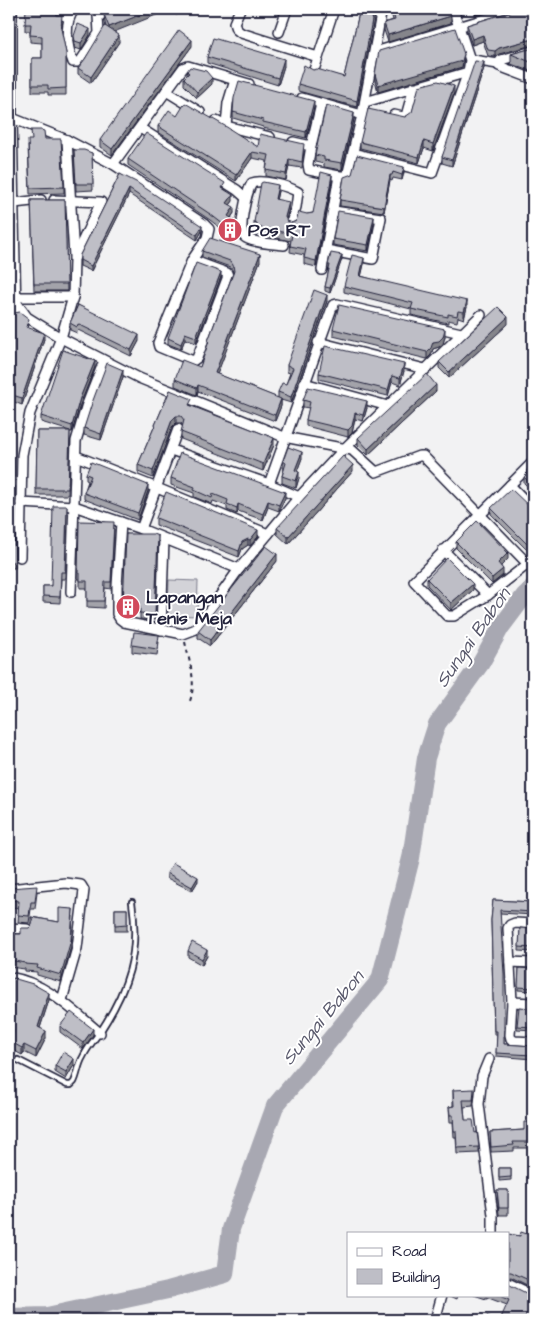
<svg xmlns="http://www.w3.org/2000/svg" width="542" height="1329" viewBox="0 0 542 1329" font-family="'Architects Daughter',sans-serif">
  <rect width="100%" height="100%" fill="#f2f2f3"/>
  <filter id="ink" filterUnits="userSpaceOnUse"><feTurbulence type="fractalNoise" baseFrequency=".02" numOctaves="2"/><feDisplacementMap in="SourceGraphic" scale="10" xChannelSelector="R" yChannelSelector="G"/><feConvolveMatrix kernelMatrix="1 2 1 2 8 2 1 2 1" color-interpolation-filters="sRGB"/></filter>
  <g filter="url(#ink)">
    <polygon fill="#d3d3d8" stroke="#7a7a8a" points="169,580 198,581 197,616 168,615"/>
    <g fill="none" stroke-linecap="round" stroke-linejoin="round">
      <polyline stroke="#a8a8b2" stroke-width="18" points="9,1317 47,1316 168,1290 225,1274 231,1229 275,1106 380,980 411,858 426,758 437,724 481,663 501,627 525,595 533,588"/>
      <defs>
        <path id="service" d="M 18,1060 L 67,1085 L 71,1085 L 74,1082 C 78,1074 78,1065 83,1057 C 87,1048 94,1040 100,1032 C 128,989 140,954 132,902"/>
        <g id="minor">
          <polyline points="12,9 12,118 16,314"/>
          <polyline points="51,9 69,18"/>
          <path d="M 75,9 C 63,21 67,47 73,62 L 80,62 L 99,33 L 98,16 L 115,9"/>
          <polyline points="240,9 234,23 236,29 241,33 318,57"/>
          <polyline points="279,32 287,9"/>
          <polyline points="533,51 501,60 498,64 499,66 533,79"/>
          <polyline points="375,52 518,9"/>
          <polyline points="473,60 498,64"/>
          <polyline points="314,70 334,9"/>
          <polyline points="166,91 200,112"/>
          <polyline points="365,102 468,72"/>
          <polyline points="362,115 382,9"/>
          <polyline points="394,115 403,117 406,116 414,87"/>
          <polyline points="12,118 67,140 113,164 204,224 209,229 207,238 192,260 158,343 159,347 193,361 197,358 228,276 227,273 192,260"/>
          <polyline points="216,121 226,126 270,137"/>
          <polyline points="226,126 228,103 235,80"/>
          <polyline points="140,128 237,190 246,198"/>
          <polyline points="67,140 74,257"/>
          <polyline points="293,142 311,146 308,164 309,170 339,176 347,176 362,115 302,98"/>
          <polyline points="311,146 321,104"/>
          <polyline points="353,153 432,173 468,72 470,60 453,9"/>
          <polyline points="113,164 183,68 188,66 249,84"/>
          <polyline points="14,203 41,200"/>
          <path d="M 284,245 C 274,244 254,243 246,238 C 236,233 247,191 252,183 C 262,179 288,186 298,192 L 296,207 L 291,223"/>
          <polyline points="326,250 373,259 381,218 334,211"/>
          <polyline points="322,270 339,176"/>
          <polyline points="16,297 73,297"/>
          <polyline points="9,302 16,302 27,317 35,322 61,338 139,378 284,437 352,450 376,472 419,456 423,456 527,563"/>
          <polyline points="318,342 425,369"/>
          <polyline points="304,383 388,406"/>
          <polyline points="171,450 269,484 299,497"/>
          <polyline points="76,456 157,488 268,534"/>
          <polyline points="533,462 414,581 447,616 454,616 488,595 533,560"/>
          <polyline points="269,484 333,305 337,304 461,333"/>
          <polyline points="510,485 533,509"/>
          <polyline points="21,503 74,506 141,529 239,569"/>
          <polyline points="121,522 117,586 117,614 120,619 124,622 183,634 196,629 239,569 299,497 344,449 481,315"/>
          <polyline points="141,529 178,429"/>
          <polyline points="443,550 488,595"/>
          <polyline points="20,557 22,455 30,413 61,338 73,297 74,259 101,202 54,200"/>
          <polyline points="71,592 76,441 86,407 104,361"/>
          <polyline points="161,630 164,539"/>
          <polyline points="9,889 66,883 81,885 84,890 77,948 62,1000"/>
          <polyline points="9,928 27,929"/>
          <polyline points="510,962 533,963"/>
          <path d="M 9,977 C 48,984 70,1008 100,1033"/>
          <polyline points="512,1002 508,928 510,925 515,923 533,924"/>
          <polyline points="533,1003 512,1002 510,1035 511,1039 515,1041 533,1042"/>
          <polyline points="489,1059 482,1076 479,1104 493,1215 493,1233"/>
          <polyline points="508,1283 533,1295"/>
          <polyline points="435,1320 442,1295"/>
        </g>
      </defs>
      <use href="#service" stroke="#22223b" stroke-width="8"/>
      <use href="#minor" stroke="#22223b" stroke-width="12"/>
      <path stroke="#22223b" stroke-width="2" stroke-dasharray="4 4" stroke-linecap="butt" d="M 185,642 C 189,661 197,681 190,701"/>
      <use href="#service" stroke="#fff" stroke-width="4.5"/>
      <use href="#minor" stroke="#fff" stroke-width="9"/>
    </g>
    <g fill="#a3a3aa" stroke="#22223b">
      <polygon points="173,9 189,9 176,15"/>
      <polygon points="360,9 357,107 298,91 298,84 313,70 344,77"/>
      <polygon points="390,9 449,9 451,23 388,42 384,30 384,23 393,20"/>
      <polygon points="519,9 499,54 495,57 488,56 483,41 472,45 467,31 467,25"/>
      <polygon points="104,14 119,42 91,83 78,74 78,68 85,59 106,27 105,23"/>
      <polygon points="58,15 62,22 61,30 66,53 66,95 48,95 48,92 32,92 32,58 42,58 42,43 30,42 30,31 25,31 25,24"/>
      <polygon points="90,35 81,50 75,48 74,36"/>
      <polygon points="192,46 112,155 100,147 100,140"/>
      <polygon points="533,48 533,72 511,64 511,54"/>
      <polygon points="207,57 284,66 278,85 207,63"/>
      <polygon points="464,60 462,67 378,92 375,80 375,74"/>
      <polygon points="484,68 452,166 442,163 442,157"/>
      <polygon points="187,71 212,84 197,98 184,85 184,78 187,75"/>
      <polygon points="454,93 433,151 424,148 419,163 360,148 360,142 405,117"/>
      <polygon points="314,108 306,138 263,128 263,127 233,118 233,112"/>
      <polygon points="177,116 258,147 304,151 302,168 289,166 286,180 266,176 266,170 267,161 252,158 236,181 158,132 158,126"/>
      <polygon points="354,119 342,170 324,167 324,164 315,162 315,155"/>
      <polygon points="45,139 64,187 64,193 30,194 28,146 32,140"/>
      <polygon points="74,150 92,153 93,190 76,191"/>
      <polygon points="128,159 225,189 233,201 230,205 234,213 231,218 236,232 232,237 210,220 128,165"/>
      <polygon points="404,172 402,180 393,178 392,181 390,180 384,212 340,206 340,200 352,174"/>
      <polygon points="120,174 202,231 197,240 129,194 91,271 80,266 80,255"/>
      <polygon points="332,181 316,267 304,264 304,255 290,252 291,241 257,234 257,229 254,228 254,222 278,191 276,200 289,209 286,220 287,221 292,223 307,214 313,213"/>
      <polygon points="31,200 65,200 67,291 34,291"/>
      <polygon points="374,223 368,251 333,245 333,239"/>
      <polygon points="202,251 260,261 217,374 278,398 278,392 286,384 290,373 287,372 287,365 327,301 291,403 281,400 281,406 275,421 198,391 197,395 175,386 175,379 200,367 208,346 208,341 233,273 233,271 230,267 202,257"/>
      <polygon points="342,259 330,293 325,291 325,287 329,270 328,269 328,265"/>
      <polygon points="364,264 361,276 467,307 464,319 458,317 457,322 448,320 448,323 411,315 411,309 344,292 344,286"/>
      <polygon points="221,277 196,343 185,339 181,349 168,344 168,338"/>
      <polygon points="78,305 139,341 131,356 78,330 77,333 70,330 70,323"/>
      <polygon points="9,323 29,325 28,328 44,339 22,405 9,400"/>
      <polygon points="508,324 449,378 439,368 439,362"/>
      <polygon points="333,329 445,336 443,344 439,347 433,349 431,355 427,359 333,336"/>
      <polygon points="95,367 80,405 72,432 70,432 68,495 36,495 37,431 70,431 41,422 41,416"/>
      <polygon points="404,371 400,385 392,382 388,396 319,379 319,373"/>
      <polygon points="123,377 101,440 84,435 84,428"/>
      <polygon points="170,390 192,406 274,445 263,471 181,439 181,432 183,426 181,423 176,423 172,427 153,478 138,472 138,465"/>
      <polygon points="436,391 368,455 358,445 358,438"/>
      <polygon points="303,400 367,408 363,421 355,419 352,433 348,437 306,426 306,420 309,408 303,407"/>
      <polygon points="302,458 297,471 299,478 296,488 282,483 282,476 284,468 283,468 283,461"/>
      <polygon points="9,459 13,459 14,505 9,505"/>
      <polygon points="533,465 533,492 524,483 524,477 527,474 527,470"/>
      <polygon points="353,471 288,544 277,534 277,528"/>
      <polygon points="86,474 148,491 138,520 84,499 84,493 88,481 86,480"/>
      <polygon points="171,478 285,498 279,511 268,507 263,520 238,511 237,514 227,510 227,506 213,501 212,504 194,497 194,493 171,485"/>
      <polygon points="67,506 65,579 61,579 60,603 43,602 43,586 51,586"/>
      <polygon points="491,508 533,510 533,550 530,553 491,514"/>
      <polygon points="14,516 15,568 9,568 9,517"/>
      <polygon points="156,518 258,537 250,546 248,545 242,549 239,557 156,525"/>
      <polygon points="79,521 114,529 111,589 105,588 104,608 87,607 87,588 80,588 80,579 78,579"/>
      <polygon points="126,534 158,536 155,620 140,619 140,613 123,612"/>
      <polygon points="456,542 508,559 501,566 503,575 492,584 456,548"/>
      <polygon points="277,561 210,646 198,638 198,631"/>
      <polygon points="427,579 473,590 451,610 427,585"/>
      <polygon points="159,642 157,655 132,652 132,645"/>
      <polygon points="167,873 198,881 192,891 167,878"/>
      <polygon points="9,888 37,892 35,909 31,909 29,923 18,922 19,908 9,907"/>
      <polygon points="493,900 533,902 533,915 500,913 504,1044 533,1046 533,1059 496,1056 497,1034 494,1034 491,920"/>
      <rect x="115" y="909" width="12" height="22"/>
      <polygon points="73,916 71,947 61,982 37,975 37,972 25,971 25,969 9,967 9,936 13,936 21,934 29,928 32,926 31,924 31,917 59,922"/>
      <polygon points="520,928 533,929 533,952 519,951"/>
      <polygon points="188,951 207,956 202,965 188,957"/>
      <polygon points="519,968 533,969 533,991 518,990"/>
      <polygon points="9,977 49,1000 40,1028 46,1038 36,1058 24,1052 22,1055 9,1048 9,1040 11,1036 9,1035"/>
      <polygon points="533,1008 533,1030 517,1029 517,1026"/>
      <polygon points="60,1026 93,1035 83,1049 60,1032"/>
      <polygon points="74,1065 66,1079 55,1072 55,1066"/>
      <polygon points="453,1090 474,1095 473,1106 464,1107 465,1120 475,1133 479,1147 479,1153 457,1154 456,1137 454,1137 453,1122 450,1122 449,1107 453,1106"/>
      <polygon points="530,1104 533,1104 533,1148 514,1148 514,1151 491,1152 490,1132 524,1130 531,1122"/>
      <polygon points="499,1168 511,1168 511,1180 499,1181"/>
      <polygon points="497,1190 508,1190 508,1215 499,1215"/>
      <polygon points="508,1234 520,1236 533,1236 533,1288 511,1277 508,1278"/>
      <polygon points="448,1295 458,1295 457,1299"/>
      <polygon points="474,1295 530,1295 507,1305 486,1297 486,1299"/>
    </g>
    <g fill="#85858b" stroke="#22223b">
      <polygon points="155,9 171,9 109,34 109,27"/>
      <polygon points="176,9 189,9 176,15"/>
      <polygon points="374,9 376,9 357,107 357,101"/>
      <polygon points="475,9 497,9 475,15"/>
      <polygon points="451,16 451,23 388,42 388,35"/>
      <polygon points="90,29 90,35 81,50 81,43"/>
      <polygon points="119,35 119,42 91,83 91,77"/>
      <polygon points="483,35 483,41 472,45 472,39"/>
      <polygon points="533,39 533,45 499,54 495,57 495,51 499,48"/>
      <polygon points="192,40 192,46 112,155 112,149"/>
      <polygon points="464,54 462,67 378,92 378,85"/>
      <polygon points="284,59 284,66 278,85 278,78"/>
      <polygon points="484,62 484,68 452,166 452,160"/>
      <polygon points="212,78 212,84 197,98 197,92"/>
      <polygon points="454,86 454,93 433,151 433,144"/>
      <polygon points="314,101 314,108 306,138 306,132"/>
      <polygon points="354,113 354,119 342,170 342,163"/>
      <polygon points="424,141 424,148 419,163 419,157"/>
      <polygon points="252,152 252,158 236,181 236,175"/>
      <polygon points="289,159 289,166 286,180 286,174"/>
      <polygon points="404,167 404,172 402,180 402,175"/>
      <polygon points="332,175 332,181 316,267 316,261"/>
      <polygon points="390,175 390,180 384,212 384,207"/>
      <polygon points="278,185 278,191 275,206 275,199"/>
      <polygon points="129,189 129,194 91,271 91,266"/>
      <polygon points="233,195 233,201 227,209 227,203"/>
      <polygon points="289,202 289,209 285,224 285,217"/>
      <polygon points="234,207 234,213 228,222 228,216"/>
      <polygon points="374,217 374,223 368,251 368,245"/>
      <polygon points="236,225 236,232 232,237 232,231"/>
      <polygon points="202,226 202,231 197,240 197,235"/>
      <polygon points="260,254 260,261 215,380 215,373"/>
      <polygon points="342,255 342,259 330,293 330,288"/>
      <polygon points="364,258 364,264 360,282 360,276"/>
      <polygon points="221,272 221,277 196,343 196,337"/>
      <polygon points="327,295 327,301 291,403 291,397"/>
      <polygon points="467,301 467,307 464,319 464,312"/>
      <polygon points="508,317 508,324 449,378 449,372"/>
      <polygon points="445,329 445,336 443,344 439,347 433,349 431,355 427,359 427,352 433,342"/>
      <polygon points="44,333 44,339 22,405 22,398"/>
      <polygon points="185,333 185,339 181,349 181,344"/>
      <polygon points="139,335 139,341 131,356 131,350"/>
      <polygon points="95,361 95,367 80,405 72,432 72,426 80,398"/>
      <polygon points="404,364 404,371 400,385 400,378"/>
      <polygon points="123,370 123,377 101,440 101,434"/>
      <polygon points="392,376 392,382 388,396 388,390"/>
      <polygon points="198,385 198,391 197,395 197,388"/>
      <polygon points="436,385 436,391 368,455 368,449"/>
      <polygon points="281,399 281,406 275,421 275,415"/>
      <polygon points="367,401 367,408 363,421 363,415"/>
      <polygon points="355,413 355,419 352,433 348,437 348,430"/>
      <polygon points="176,416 176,423 172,427 153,478 153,471 172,420"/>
      <polygon points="274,438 274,445 263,471 263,464"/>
      <polygon points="302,452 302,458 295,477 295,470"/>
      <polygon points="353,465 353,471 288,544 288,537"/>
      <polygon points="299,472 299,478 296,488 296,481"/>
      <polygon points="148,485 148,491 138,520 138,513"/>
      <polygon points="285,492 285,498 279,511 279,505"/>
      <polygon points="268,501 268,507 263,520 263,514"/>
      <polygon points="238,504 238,511 237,514 237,508"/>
      <polygon points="258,530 258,537 250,546 250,540"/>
      <polygon points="248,539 248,545 242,549 239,557 239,551 242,542"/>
      <polygon points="533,543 533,550 530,553 530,547"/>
      <polygon points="508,553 508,559 498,569 498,563"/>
      <polygon points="277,554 277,561 210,646 210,640"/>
      <polygon points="503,569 503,575 492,584 492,578"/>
      <polygon points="473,584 473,590 451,610 451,603"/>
      <polygon points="198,877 198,881 192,891 192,887"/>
      <polygon points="73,909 71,947 61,982 61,975"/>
      <polygon points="207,950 207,956 202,965 202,959"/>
      <polygon points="49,993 49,1000 38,1034 38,1027"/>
      <polygon points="93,1029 93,1035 83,1049 83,1043"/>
      <polygon points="46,1031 46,1038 36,1058 36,1051"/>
      <polygon points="24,1045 24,1052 22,1055 22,1048"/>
      <polygon points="74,1059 74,1065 66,1079 66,1072"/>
    </g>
    <g fill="#bebec6" stroke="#22223b">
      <polygon points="26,9 51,9 58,13 56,15 62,15 61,28 66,53 66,88 48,89 48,85 32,85 32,58 42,58 42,36 30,35 31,24 25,24"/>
      <polygon points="116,9 155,9 109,27 105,17 104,14"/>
      <polygon points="360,9 374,9 357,101 298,84 304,65 313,70 317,69 344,77"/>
      <polygon points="392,9 449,9 451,16 388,35 384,23 395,20"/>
      <polygon points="519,9 533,9 533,39 499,48 495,51 488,50 483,35 472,39 467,25"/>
      <polygon points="78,24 90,29 81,43 75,41 74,36"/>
      <polygon points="105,26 119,35 91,77 78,68 85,59"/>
      <polygon points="455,28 464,54 462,61 378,85 375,74 379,51"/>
      <polygon points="179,30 192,40 112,149 100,140"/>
      <polygon points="213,38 284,59 278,78 207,57"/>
      <polygon points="533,48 533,63 511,54"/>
      <polygon points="475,61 484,62 452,160 442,157"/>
      <polygon points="190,67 206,71 212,78 197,92 184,78 189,73 187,71"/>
      <polygon points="239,81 314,101 306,132 263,122 263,120 233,112 234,98"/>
      <polygon points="438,81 454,86 433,144 424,141 419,157 360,142 368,109 405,117 412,112 419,86"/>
      <polygon points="185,103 225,126 258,147 260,134 304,144 302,162 289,159 286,174 266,170 269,155 252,152 236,175 158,126 169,110 177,116"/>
      <polygon points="326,105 354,113 342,163 324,160 324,157 315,155"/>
      <polygon points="31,130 41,130 44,131 45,139 61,139 64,187 30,188 28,140 32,140"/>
      <polygon points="146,133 225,183 222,188 233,195 227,203 234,207 228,216 236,221 236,225 232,231 210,214 128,159"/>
      <polygon points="74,150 84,150 92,153 93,184 76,184"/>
      <polygon points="357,155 404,167 402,175 393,172 392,175 390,175 384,207 340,200 344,177 352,174"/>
      <polygon points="321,172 332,175 316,261 304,258 306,249 290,246 292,234 257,227 257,223 254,222 261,183 263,182 278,185 275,199 289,202 285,217 287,221 292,223 296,221 299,212 307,214 313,213"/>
      <polygon points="120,174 136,182 202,226 197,235 129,189 91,266 80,260 80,255"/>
      <polygon points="31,200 65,200 67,284 34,284"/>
      <polygon points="338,211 374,217 368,245 333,239"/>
      <polygon points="210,238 260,254 215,373 281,399 275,415 198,385 197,388 175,379 182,360 200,367 209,341 208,341 234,271 233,265 230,261 202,251"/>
      <polygon points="331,253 342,255 330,288 325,287 330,265 328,265"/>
      <polygon points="352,255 364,258 360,276 467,301 464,312 458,311 457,316 448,314 448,317 411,309 413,303 344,286"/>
      <polygon points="196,263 221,272 196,337 185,333 181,344 168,338"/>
      <polygon points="314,290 327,295 291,397 278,392 282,383 286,384 293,368 287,365"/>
      <polygon points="78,305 139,335 131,350 78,324 77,327 70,323"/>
      <polygon points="339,305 445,329 443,337 439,341 433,342 431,348 427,352 333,329"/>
      <polygon points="498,307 508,317 449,372 439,362"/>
      <polygon points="20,312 29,319 26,327 44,333 22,398 9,394 9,323 11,324 14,313"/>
      <polygon points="325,346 404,364 400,378 392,376 388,390 319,373"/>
      <polygon points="63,350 95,361 80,398 72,426 41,416"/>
      <polygon points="107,363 123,370 101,434 84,428 92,403"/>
      <polygon points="427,374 436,385 368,449 358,438"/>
      <polygon points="308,387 367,401 363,415 355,413 352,426 348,430 306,420 310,402 303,400"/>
      <polygon points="170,390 192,399 189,405 274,438 263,464 181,432 184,420 181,416 176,416 172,420 153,471 138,465"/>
      <polygon points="37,431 70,431 68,489 36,489"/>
      <polygon points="288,447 302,452 295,470 299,472 296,481 282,476 286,463 283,461"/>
      <polygon points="180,453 285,492 279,505 268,501 263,514 238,504 237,508 227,504 228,500 213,494 212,498 194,490 195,487 171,478"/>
      <polygon points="343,456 353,465 288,537 277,528"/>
      <polygon points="9,459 13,459 14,498 9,498"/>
      <polygon points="91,462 148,485 138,513 84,493 91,476 86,474"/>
      <polygon points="533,465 533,486 524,477 529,472 527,470"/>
      <polygon points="511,489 533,510 533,543 530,547 491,508"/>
      <polygon points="166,492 258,530 250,540 248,539 242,542 239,551 156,518"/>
      <polygon points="53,506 67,506 65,572 61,572 60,597 43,596 43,586 51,586"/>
      <polygon points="14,516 15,562 9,562 9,517"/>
      <polygon points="79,521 114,522 111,582 105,582 104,601 87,601 87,581 80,581 80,573 78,573"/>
      <polygon points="477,521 508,553 498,563 503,569 492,578 456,542"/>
      <polygon points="126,534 153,534 158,536 155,614 140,613 140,607 123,606"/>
      <polygon points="266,546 277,554 210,640 198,631"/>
      <polygon points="447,558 473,584 451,603 427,579"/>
      <polygon points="134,632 159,635 157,649 132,645"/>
      <polygon points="173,863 198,877 192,887 167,873"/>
      <polygon points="37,886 35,902 31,902 29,916 18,915 19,901 9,900 9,888"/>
      <polygon points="493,900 533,902 533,912 500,910 504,974 504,1044 533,1046 533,1055 496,1053 497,1031 494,1031 491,920"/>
      <polygon points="59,908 73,909 71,940 61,975 37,968 38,965 25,964 25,963 9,960 9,936 13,936 13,934 21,934 21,928 29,928 32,925 33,920 31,917 59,922"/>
      <polygon points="115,909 127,909 127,924 115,925"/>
      <polygon points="520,928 533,929 533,948 519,947"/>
      <polygon points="192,942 207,950 202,959 188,951"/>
      <polygon points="519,968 533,969 533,988 518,987"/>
      <polygon points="9,977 33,984 49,993 38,1027 46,1031 36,1051 24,1045 22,1048 9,1041 14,1030 9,1028"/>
      <polygon points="519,1007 533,1008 533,1027 517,1026"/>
      <polygon points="71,1012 93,1029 83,1043 60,1026"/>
      <polygon points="63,1052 74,1059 66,1072 55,1066"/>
      <polygon points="474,1089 473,1100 463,1100 465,1120 473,1120 475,1133 477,1132 479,1147 457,1148 456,1131 454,1131 453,1115 450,1115 449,1107 454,1106 453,1090"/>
      <polygon points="530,1104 533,1104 533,1142 513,1142 514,1145 491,1147 490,1132 524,1130 524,1122 532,1122"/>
      <polygon points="499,1168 511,1168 511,1177 499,1178"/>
      <polygon points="497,1190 508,1190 508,1208 499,1208"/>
      <polygon points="521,1232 533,1236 533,1282 511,1272 508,1272 508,1234 520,1236"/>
      <polygon points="508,1284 530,1295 533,1295 533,1320 500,1320 509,1300 497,1295 508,1295"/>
      <polygon points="487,1316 497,1320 485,1320"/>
    </g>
  </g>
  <defs>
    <symbol id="building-disc" viewBox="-11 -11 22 22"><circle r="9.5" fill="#d1495b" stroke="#fff"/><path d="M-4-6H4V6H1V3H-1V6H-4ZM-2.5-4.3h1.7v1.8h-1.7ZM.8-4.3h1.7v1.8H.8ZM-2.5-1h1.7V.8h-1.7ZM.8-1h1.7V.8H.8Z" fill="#fff"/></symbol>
  </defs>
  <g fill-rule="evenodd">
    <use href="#building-disc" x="216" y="216" width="28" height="28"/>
    <use href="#building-disc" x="114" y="593" width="28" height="28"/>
  </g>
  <g text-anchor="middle" stroke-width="4" stroke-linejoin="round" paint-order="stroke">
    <g font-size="18" font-weight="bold" fill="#22223b" stroke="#fff" text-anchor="start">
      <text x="248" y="236">Pos RT</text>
      <text x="146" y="603">Lapangan<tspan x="146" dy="21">Tenis Meja</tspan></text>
    </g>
    <g font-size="19" font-style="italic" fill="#58586b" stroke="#fff">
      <text transform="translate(472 637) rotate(-55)" y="7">Sungai Babon</text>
      <text transform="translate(322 1017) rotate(-50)" y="7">Sungai Babon</text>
    </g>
  </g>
  <rect width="542" height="1329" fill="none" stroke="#fff" stroke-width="30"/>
  <rect x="15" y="15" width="512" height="1299" fill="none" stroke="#22223b" stroke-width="2" filter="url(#ink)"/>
  <rect x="347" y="1232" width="162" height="65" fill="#ffffff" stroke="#a7a7b1"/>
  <rect x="357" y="1248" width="25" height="8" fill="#ffffff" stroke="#a7a7b1"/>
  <text x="392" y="1256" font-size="15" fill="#22223b">Road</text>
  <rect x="357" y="1269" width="25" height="15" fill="#bebec6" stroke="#a7a7b1"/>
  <text x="392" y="1282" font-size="15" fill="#22223b">Building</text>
</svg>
